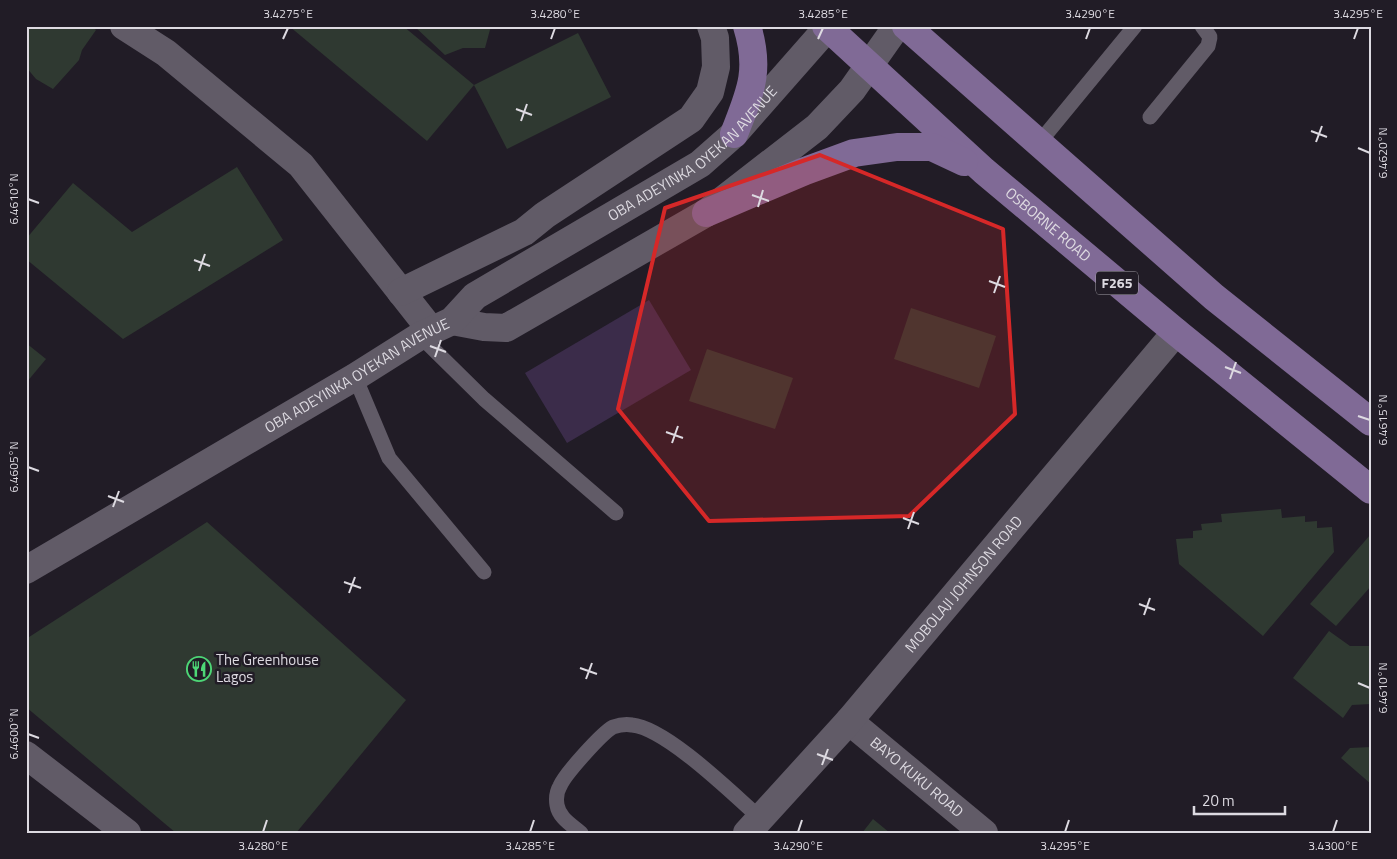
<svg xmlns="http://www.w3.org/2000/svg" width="1397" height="859" viewBox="0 0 1397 859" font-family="'Titillium Web',sans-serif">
  <rect width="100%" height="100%" fill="#211c26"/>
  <polygon fill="#3b2c4a" points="649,300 691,370 567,443 525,373"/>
  <g fill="#2f3931">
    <polygon points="26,26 91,26 96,30 82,50 79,60 53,89 36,79 26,67"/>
    <polygon points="289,26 403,26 474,85 427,141"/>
    <polygon points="414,26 491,26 485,48 463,48 445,55"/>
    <polygon points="578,33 611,97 507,149 474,85"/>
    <polygon points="237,167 283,240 123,339 26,259 26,239 73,183 132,232"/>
    <polygon points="911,308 996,336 979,388 894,359"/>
    <polygon points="26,343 46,359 26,383"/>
    <polygon points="707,349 793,378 775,429 689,401"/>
    <polygon points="1281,509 1282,518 1305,516 1305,522 1317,521 1317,528 1332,527 1334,552 1263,636 1179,564 1176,539 1193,538 1193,531 1202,530 1201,524 1222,522 1221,514"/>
    <polygon points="207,522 406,700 296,833 176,833 26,707 26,639"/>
    <polygon points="1371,534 1371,586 1336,626 1310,604"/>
    <polygon points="1329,631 1350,646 1371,646 1371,704 1352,705 1343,718 1293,678"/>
    <polygon points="1371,747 1371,784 1341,758 1350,748"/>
    <polygon points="873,819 890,833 862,833"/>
  </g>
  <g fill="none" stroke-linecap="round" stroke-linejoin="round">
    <g stroke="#615b67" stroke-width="15">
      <polyline points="1150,117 1208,46 1210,37 1202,26"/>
      <polyline points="1038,144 1135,26"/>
      <polyline points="420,336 484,399 616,513"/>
      <polyline points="355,377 389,458 484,572"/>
      <path d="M 581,833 C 572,825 559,818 557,805 C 556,799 557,791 560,786 C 565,774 602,733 613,727 C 619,725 626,724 632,725 C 666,728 733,794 760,818"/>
    </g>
    <g stroke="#615b67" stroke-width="28">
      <polyline points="124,26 166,53 301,165 431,330"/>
      <polyline points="401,292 524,232 545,215 691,119 710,92 716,67 715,38 711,26"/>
      <path id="s1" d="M 849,721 L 984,833"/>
      <polyline points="26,755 127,833"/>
    </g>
    <g stroke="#615b67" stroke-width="28">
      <polyline points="452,321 484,327 506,328 706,213 817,127 852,90 897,26"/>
      <path id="s2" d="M 26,570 L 355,377 L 420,336 L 452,321 L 475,296 L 700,164 L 734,134 L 829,26"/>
      <path id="s3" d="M 747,833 L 849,721 L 1176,332"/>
    </g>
    <g stroke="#806a96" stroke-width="28">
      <path id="s4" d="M 826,26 L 984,171 L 1176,332 L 1371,490"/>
      <polyline points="906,26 1214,297 1371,422"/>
      <path d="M 734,134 C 750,93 761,71 747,26"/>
      <polyline points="706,213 805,171 854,153 897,147 932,147 964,162"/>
    </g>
  </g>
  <path fill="#d62828" fill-opacity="0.2" stroke="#d62828" stroke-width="4" stroke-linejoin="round" d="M 820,155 L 1003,229 L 1015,414 L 909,516 L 709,521 L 618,409 L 665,208 Z"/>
  <path fill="none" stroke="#dddae1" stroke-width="2" d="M 283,39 L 288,28M 551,39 L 555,28M 818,39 L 823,28M 1086,39 L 1090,28M 1354,39 L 1358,28M 516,109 L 532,115M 521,121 L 527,104M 1311,131 L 1327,137M 1316,142 L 1322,126M 1358,148 L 1370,153M 752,195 L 769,201M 28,199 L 39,203M 758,207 L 763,190M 194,260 L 210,266M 199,271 L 205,254M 989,281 L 1005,287M 994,293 L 1000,276M 430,346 L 446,352M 435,357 L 441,340M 1225,367 L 1241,373M 1230,379 L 1236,362M 1358,416 L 1370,420M 666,432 L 683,438M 672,443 L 678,426M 28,467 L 39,471M 108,496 L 124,502M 113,507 L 119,491M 903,518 L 919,524M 908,529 L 914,512M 344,582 L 361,588M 349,593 L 355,577M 1139,604 L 1155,610M 1144,615 L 1150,598M 580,668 L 597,674M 586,679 L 592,663M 1358,683 L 1370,688M 28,734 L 39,738M 817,754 L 833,760M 822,765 L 828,749M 263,832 L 267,820M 530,832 L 534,820M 798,832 L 802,820M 1065,832 L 1069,820M 1333,832 L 1337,820"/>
  <defs>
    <symbol id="restaurant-ring" viewBox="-11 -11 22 22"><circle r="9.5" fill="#211c26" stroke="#4dd676" stroke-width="1.5"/><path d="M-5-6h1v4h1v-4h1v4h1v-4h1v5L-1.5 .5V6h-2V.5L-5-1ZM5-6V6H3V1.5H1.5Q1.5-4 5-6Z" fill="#4dd676"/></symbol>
  </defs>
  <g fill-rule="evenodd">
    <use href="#restaurant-ring" x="185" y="655" width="28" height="28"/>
  </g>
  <g text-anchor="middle" stroke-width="5" stroke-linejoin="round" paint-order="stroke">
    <rect fill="#211c26" stroke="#a5a1a9" stroke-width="1" x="1096" y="271.5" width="42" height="23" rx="4"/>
    <g font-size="14" font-weight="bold" fill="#dddae1">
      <text x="1117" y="288">F265</text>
    </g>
    <g font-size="15" fill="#dddae1" stroke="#211c26">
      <text dy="5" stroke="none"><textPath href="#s2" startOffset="789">OBA ADEYINKA OYEKAN AVENUE</textPath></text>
      <text dy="5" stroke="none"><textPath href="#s4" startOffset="298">OSBORNE ROAD</textPath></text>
      <text dy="5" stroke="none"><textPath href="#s2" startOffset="384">OBA ADEYINKA OYEKAN AVENUE</textPath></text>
      <text dy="5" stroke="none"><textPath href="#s3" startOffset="330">MOBOLAJI JOHNSON ROAD</textPath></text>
      <text dy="5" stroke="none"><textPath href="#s1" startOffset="88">BAYO KUKU ROAD</textPath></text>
    </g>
    <g font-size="15" fill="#dddae1" stroke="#211c26" text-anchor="start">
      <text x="216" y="665">The Greenhouse<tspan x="216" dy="17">Lagos</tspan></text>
    </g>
  </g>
  <rect width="1397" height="859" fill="none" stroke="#211c26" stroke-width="55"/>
  <path d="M1194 806v8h91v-8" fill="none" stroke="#dddae1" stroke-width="2.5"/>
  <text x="1202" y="806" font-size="15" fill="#dddae1" stroke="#211c26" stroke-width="4" paint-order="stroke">20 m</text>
  <rect x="28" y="28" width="1342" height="804" fill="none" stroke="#dddae1" stroke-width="2"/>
  <g font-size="12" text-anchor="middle" fill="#dddae1">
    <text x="288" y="18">3.4275°E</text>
    <text x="555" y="18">3.4280°E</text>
    <text x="823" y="18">3.4285°E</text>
    <text x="1090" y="18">3.4290°E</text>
    <text x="1358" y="18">3.4295°E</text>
    <text transform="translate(1383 153) rotate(-90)" y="4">6.4620°N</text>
    <text transform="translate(14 199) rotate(-90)" y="4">6.4610°N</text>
    <text transform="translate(1383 420) rotate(-90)" y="4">6.4615°N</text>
    <text transform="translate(14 467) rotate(-90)" y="4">6.4605°N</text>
    <text transform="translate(1383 688) rotate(-90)" y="4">6.4610°N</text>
    <text transform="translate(14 734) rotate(-90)" y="4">6.4600°N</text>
    <text x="263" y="850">3.4280°E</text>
    <text x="530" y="850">3.4285°E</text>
    <text x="798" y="850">3.4290°E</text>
    <text x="1065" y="850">3.4295°E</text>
    <text x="1333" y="850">3.4300°E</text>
  </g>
</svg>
